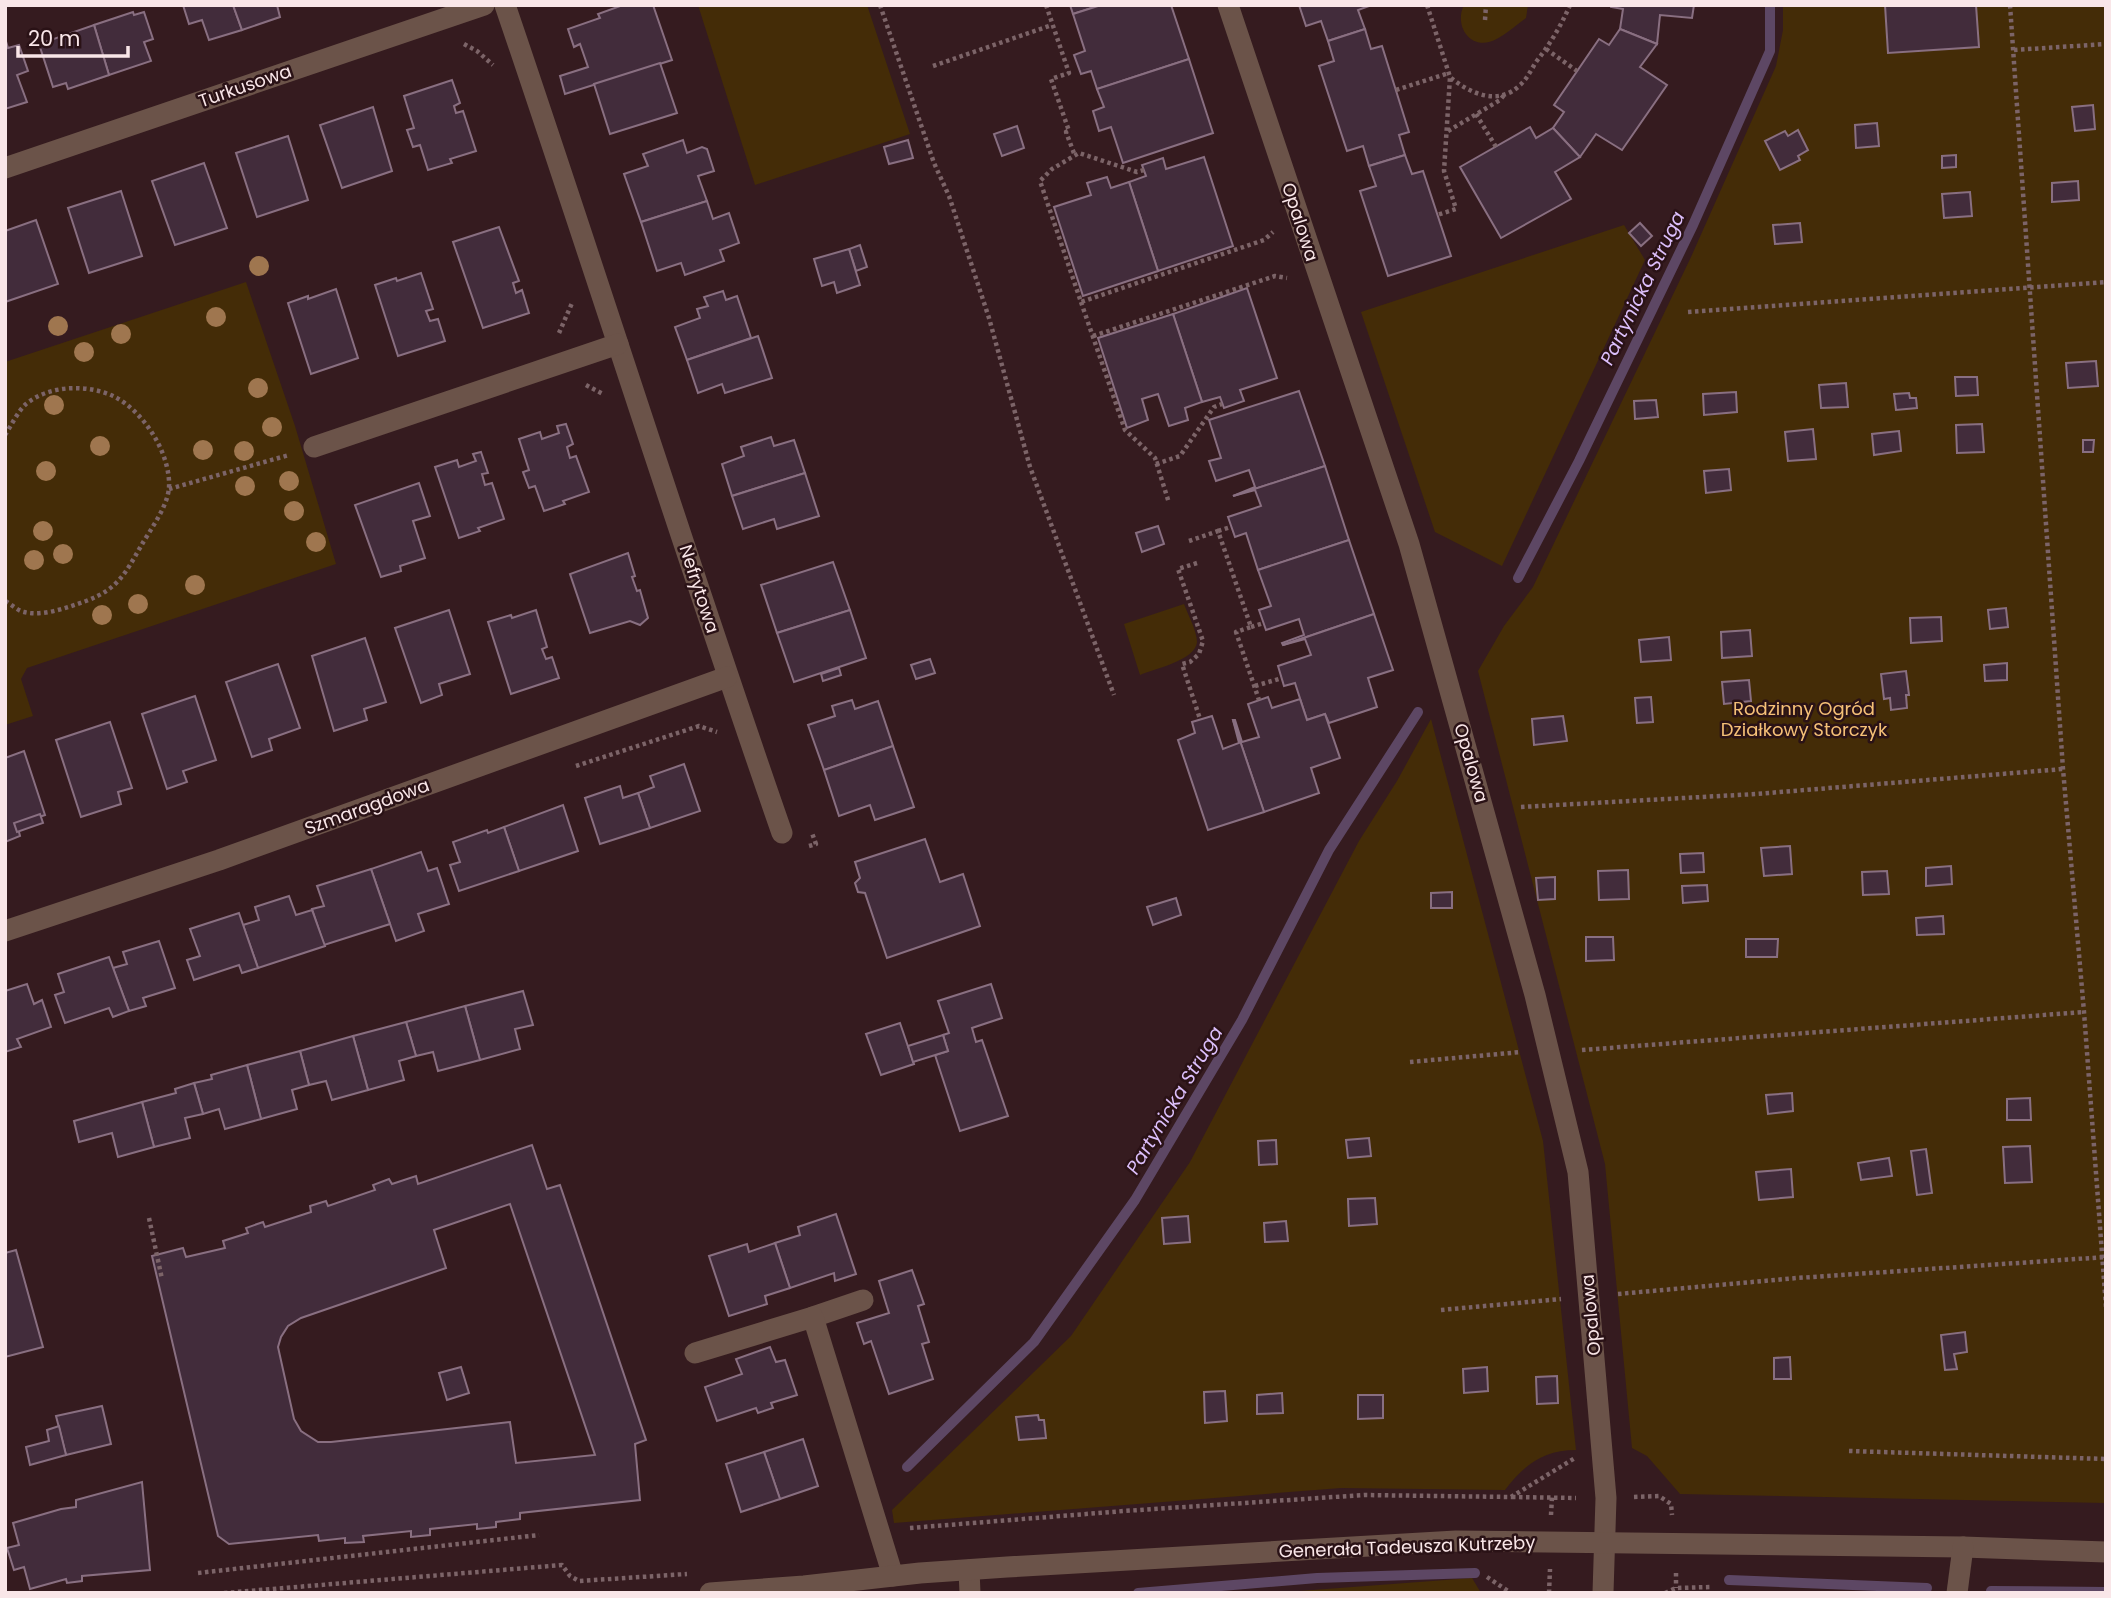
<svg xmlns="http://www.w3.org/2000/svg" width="2111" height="1598" viewBox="0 0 2111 1598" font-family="Poppins,sans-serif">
  <rect width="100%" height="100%" fill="#351b1f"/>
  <g fill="#442c07">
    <polygon points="698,5 867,5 910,134 755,185"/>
    <path d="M 1464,5 L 1528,5 L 1526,18 C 1516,25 1501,39 1489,42 C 1466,47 1455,22 1464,5 Z"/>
    <polygon points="1783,5 2106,5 2106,1503 1680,1494 1647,1456 1632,1448 1605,1164 1478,671 1504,626 1533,587 1691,257 1776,66 1783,30"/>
    <polygon points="1624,225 1645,260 1502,566 1435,532 1361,312"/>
    <polygon points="246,282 295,426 336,564 27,668 21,679 33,716 5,725 5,362"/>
    <path d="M 1184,604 C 1188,615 1197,631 1197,642 C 1196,660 1154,669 1140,675 L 1124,624 Z"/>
    <path d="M 1431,719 L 1543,1141 L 1576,1450 C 1543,1450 1524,1465 1505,1490 L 1341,1488 L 894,1523 L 892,1510 L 1071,1336 L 1190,1162 L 1359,841 L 1397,781 Z"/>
    <polygon points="1472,1578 1481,1593 1273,1593"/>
  </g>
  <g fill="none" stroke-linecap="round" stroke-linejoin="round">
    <g stroke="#5d4764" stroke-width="10">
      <polyline points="1518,578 1579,461 1693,225 1770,51 1770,5"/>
      <polyline points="907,1467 1034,1342 1135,1200 1242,1020 1329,850 1418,712"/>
      <polyline points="1729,1580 1927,1588"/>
      <polyline points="1991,1591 2106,1592"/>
      <polyline points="1138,1593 1317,1578 1475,1573"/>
    </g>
  </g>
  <g fill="#422c3b" stroke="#896f81" stroke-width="2" fill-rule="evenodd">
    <polygon points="183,5 233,5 242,30 209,40 202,20 189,24"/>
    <polygon points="233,5 277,5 280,17 242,30"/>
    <polygon points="623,5 653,5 672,60 565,94 560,76 588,67 580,44 574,47 568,29 600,18 598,14"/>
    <polygon points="1070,5 1101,5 1073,14"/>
    <polygon points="1101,5 1171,5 1189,59 1097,89 1091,71 1081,74 1074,55 1085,51 1073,14"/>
    <polygon points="1299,5 1369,5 1369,6 1358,10 1365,29 1328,41 1321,21 1306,26"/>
    <polygon points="1611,5 1694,5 1692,18 1660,15 1657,44 1620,29 1623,9 1611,7"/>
    <polygon points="1885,5 1976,5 1979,47 1888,53"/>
    <polygon points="133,12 134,15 144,12 153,39 144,42 151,61 109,75 94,25"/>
    <polygon points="94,25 109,75 68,89 66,83 53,87 39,44"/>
    <polygon points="1365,29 1371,49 1382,46 1409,132 1399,135 1405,155 1369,166 1363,146 1347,151 1319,66 1334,61 1328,41"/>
    <polygon points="1620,29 1657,44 1640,67 1667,85 1622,150 1596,134 1580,157 1553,128 1564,112 1554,105 1599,39 1609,45"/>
    <polygon points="5,38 8,48 19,45 28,71 17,75 27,102 5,109"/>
    <polygon points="1189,59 1213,133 1123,163 1111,127 1099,131 1093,111 1104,107 1097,89"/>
    <polygon points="660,63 677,113 610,134 594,84"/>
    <polygon points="452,80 460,103 454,106 456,113 463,111 476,151 450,159 452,163 428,170 420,145 413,147 407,130 414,128 404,96"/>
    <polygon points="2093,105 2095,129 2075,131 2072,107"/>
    <polygon points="373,107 392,171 342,188 320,125"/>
    <polygon points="1877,123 1879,146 1856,148 1855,125"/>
    <polygon points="1017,126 1024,148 1002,156 994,134"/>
    <polygon points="1530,127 1536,138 1553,128 1580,157 1555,172 1571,199 1501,238 1460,167"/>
    <polygon points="1798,130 1808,150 1798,156 1800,160 1780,170 1765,141 1785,131 1788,136"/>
    <polygon points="288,136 308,200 257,217 236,153"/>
    <polygon points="683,140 687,153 702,147 707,149 714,171 698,176 707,201 641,222 624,174 648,166 643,154"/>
    <polygon points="908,140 913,158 889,164 884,147"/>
    <polygon points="1405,155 1412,174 1423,171 1451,256 1388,276 1360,191 1376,186 1369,166"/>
    <polygon points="1956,155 1956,167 1942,168 1942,156"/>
    <polygon points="1204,157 1233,246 1158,271 1129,182 1146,176 1142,165 1163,158 1166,169"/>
    <polygon points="204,163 227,228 175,245 152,181"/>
    <polygon points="1107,177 1111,188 1129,182 1158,271 1083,296 1054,207 1091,195 1087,183"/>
    <polygon points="2078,181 2079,200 2052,202 2052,183"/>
    <polygon points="121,191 142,256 89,273 68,208"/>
    <polygon points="1970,192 1972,216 1944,218 1942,194"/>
    <polygon points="707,201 713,219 729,213 739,243 720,250 724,261 685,275 681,263 657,271 641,222"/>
    <polygon points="36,220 58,284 5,302 5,231"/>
    <polygon points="1640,223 1652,236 1641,246 1629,233"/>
    <polygon points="1800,223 1802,242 1775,244 1773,225"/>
    <polygon points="499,227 519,281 513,283 516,293 522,290 529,313 483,328 453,242"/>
    <polygon points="860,245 867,267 856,271 849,249"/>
    <polygon points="849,249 860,285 837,293 834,282 822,286 814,259"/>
    <polygon points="421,273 433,309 426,311 430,321 438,319 445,341 398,356 375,285 396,278 397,281"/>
    <polygon points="1247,288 1277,378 1240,390 1244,401 1224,408 1220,397 1202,402 1173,314"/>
    <polygon points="336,289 358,358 311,374 288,303 308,296 308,299"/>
    <polygon points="723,291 726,300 737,296 751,338 687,360 675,327 700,318 697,309 708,306 704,297"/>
    <polygon points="1173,314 1202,402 1185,408 1188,420 1169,426 1158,394 1142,399 1148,420 1127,428 1098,338"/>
    <polygon points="758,336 772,378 725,393 722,384 698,393 687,360"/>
    <polygon points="2096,361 2098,386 2068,388 2066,363"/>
    <polygon points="1955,377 1977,377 1978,395 1956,396"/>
    <polygon points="1846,383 1848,407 1821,408 1819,385"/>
    <polygon points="1299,391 1325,466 1233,496 1255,487 1249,470 1216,481 1209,461 1221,458 1209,420"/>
    <polygon points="1736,392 1737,412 1704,415 1703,394"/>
    <polygon points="1909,393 1910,398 1916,398 1917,408 1896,410 1894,394"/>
    <polygon points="1656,400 1658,417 1635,419 1634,401"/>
    <polygon points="566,424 573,444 567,447 570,458 576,456 589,492 563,501 565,504 544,511 535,486 529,488 523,472 529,470 519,439 540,432 542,439 559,433 557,426"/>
    <polygon points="1982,424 1984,452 1957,453 1956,425"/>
    <polygon points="1813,429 1816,459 1788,461 1785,432"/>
    <polygon points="1899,431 1901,451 1874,455 1872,434"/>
    <polygon points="771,437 774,446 794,440 805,473 732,496 722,464 744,456 741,447"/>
    <polygon points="2083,440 2094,440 2093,452 2083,452"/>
    <polygon points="481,452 488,473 482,474 485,485 492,483 504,519 478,528 480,531 459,538 435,467 457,460 459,467 476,461 473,454"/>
    <polygon points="1325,466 1349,540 1258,570 1246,533 1235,537 1228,517 1261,506 1255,490 1233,496"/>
    <polygon points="1729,469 1731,490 1706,493 1704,471"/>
    <polygon points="805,473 819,516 777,529 774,519 743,529 732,496"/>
    <polygon points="419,483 430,516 413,521 425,558 400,566 401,571 381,577 355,505"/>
    <polygon points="1158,526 1164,544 1142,552 1136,533"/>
    <polygon points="1349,540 1374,614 1283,645 1282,643 1304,635 1299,619 1266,630 1259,610 1271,606 1258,570"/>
    <polygon points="628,553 635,576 632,577 637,591 640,590 648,618 640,625 630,621 590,633 570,574"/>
    <polygon points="833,562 850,610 777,633 761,585"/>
    <polygon points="2006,608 2008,627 1990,629 1988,610"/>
    <polygon points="449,610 470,674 439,684 442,695 421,703 395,628"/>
    <polygon points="536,610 547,647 542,649 546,659 552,657 559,678 511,694 488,622 511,615 512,618"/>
    <polygon points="850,610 866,658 794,682 777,633"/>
    <polygon points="1374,614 1393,670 1368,678 1377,707 1329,723 1325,714 1307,720 1295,683 1284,686 1278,666 1311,655 1305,639 1283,645"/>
    <polygon points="1941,617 1942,641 1911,643 1910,618"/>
    <polygon points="1750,630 1752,656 1722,658 1721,632"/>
    <polygon points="1669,637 1671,660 1641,662 1639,640"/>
    <polygon points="365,638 386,702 364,709 367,720 334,731 312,656"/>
    <polygon points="930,659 935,673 916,679 911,665"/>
    <polygon points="2007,663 2007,680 1985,681 1984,665"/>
    <polygon points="278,664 300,728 269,739 272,750 252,757 226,682"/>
    <polygon points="839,668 841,675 823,681 821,674"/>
    <polygon points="1906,671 1909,695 1906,695 1907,708 1891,710 1890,698 1884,699 1881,674"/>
    <polygon points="1749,680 1751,701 1724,704 1722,682"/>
    <polygon points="195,696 216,760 183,771 187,782 167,789 142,714"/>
    <polygon points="1268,697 1272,708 1300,699 1307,720 1325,714 1340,758 1311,768 1319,793 1264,812 1233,720 1235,720 1242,742 1259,737 1248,704"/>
    <polygon points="1651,697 1653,722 1637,723 1635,698"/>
    <polygon points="852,700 855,709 878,701 893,746 824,770 808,725 835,716 832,706"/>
    <polygon points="1212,716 1223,749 1239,743 1233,720 1264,812 1208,830 1178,740 1195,733 1192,722"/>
    <polygon points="1563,716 1567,741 1534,745 1532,719"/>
    <polygon points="110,722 132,788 118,792 121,804 81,817 56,740"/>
    <polygon points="893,746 914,807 875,820 870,805 839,816 824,770"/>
    <polygon points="24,751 45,815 17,824 20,836 5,842 5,758"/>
    <polygon points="684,764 700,811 650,828 638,793 654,787 650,776"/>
    <polygon points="620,786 623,798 638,793 650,828 600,844 585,798"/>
    <polygon points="563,805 578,851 519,871 504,827"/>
    <polygon points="40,814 43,823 17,832 14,823"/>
    <polygon points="504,827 519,871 459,891 450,865 460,862 453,842 487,830 488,833"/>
    <polygon points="925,839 940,882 963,874 980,926 887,958 865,893 858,892 855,883 860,878 855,862"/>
    <polygon points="1790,846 1792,874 1764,876 1761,848"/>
    <polygon points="421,852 428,871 437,868 449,904 418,914 424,931 396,941 371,869"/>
    <polygon points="1703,853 1704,872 1681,873 1680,854"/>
    <polygon points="1951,866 1952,884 1926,886 1926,868"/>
    <polygon points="371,869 390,924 324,945 312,909 324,906 317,886"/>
    <polygon points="1628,870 1629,899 1599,900 1598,871"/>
    <polygon points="1887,871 1889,894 1863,895 1862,872"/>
    <polygon points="1555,877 1555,899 1538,900 1536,878"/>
    <polygon points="1707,885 1708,901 1683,903 1682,886"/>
    <polygon points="1452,892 1452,908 1431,908 1431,893"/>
    <polygon points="289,896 296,915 312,910 325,946 258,968 243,925 259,920 255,907"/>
    <polygon points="1176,898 1181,915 1153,925 1147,907"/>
    <polygon points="239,913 258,968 242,973 239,965 194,980 187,960 200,956 190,929"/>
    <polygon points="1943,916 1944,934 1917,935 1916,918"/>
    <polygon points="1586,937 1613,937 1614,960 1586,961"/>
    <polygon points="1746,939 1778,939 1777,957 1746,957"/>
    <polygon points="159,941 175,988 143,998 146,1006 129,1011 113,968 127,964 123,952"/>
    <polygon points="109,957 129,1011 113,1017 109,1008 65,1023 55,995 64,992 58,974"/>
    <polygon points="27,984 34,1004 42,1000 51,1027 17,1039 21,1047 5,1052 5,991"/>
    <polygon points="991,984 1002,1018 972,1028 976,1042 982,1040 1008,1116 960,1131 935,1055 948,1051 943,1035 949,1033 938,1001"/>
    <polygon points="523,991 533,1025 515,1029 520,1049 480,1060 465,1006"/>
    <polygon points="465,1006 480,1060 438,1071 433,1052 416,1056 406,1022"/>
    <polygon points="406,1022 416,1056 399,1061 404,1080 368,1090 353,1036"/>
    <polygon points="900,1023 914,1064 881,1075 866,1034"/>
    <polygon points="943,1035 948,1051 913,1062 908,1046"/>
    <polygon points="353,1036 368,1090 332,1100 326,1081 309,1085 300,1051"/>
    <polygon points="300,1051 309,1085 292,1090 297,1109 261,1119 247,1065"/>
    <polygon points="247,1065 261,1119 225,1129 219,1109 203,1114 194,1083 212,1079 211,1075"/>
    <polygon points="194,1083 203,1114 185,1118 190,1138 154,1147 142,1102 176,1093 175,1089"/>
    <polygon points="1792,1093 1793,1111 1768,1114 1766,1095"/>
    <polygon points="2030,1098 2031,1120 2007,1120 2007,1099"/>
    <polygon points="142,1102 154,1147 118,1157 112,1133 79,1142 74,1121"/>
    <polygon points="1369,1138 1371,1156 1348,1158 1346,1140"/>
    <polygon points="1276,1140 1277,1164 1259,1165 1258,1141"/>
    <path d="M 532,1145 L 547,1189 L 560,1185 L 646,1440 L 635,1444 L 640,1500 L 520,1513 L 520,1519 L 496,1522 L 496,1527 L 477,1529 L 477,1524 L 430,1529 L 430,1535 L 411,1537 L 411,1531 L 363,1536 L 364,1542 L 345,1543 L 345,1538 L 319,1541 L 318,1535 L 229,1544 L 218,1536 L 152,1256 L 183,1248 L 186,1257 L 225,1248 L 223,1241 L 248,1233 L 246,1228 L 263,1222 L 265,1227 L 311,1212 L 310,1206 L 326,1201 L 328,1206 L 375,1190 L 373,1185 L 389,1179 L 392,1184 L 416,1176 L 418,1184 ZM 510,1204 L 595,1455 L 516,1463 L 510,1422 L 331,1442 L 318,1442 L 301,1431 L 294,1419 L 278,1347 L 281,1337 L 288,1326 L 301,1318 L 446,1268 L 434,1230 Z"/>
    <polygon points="2030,1146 2032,1182 2005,1183 2003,1147"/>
    <polygon points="1926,1149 1932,1193 1917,1195 1911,1151"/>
    <polygon points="1889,1158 1892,1176 1861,1180 1858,1163"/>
    <polygon points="1791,1169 1793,1197 1759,1200 1756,1172"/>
    <polygon points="1375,1198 1377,1224 1349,1226 1348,1199"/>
    <polygon points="836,1214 856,1274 835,1281 834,1273 790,1288 775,1243 800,1235 798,1227"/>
    <polygon points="1188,1216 1190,1242 1164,1244 1162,1218"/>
    <polygon points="1286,1221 1288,1241 1265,1242 1264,1223"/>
    <polygon points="775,1243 790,1288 765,1296 767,1304 729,1316 709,1256 747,1244 749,1252"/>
    <polygon points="16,1250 43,1347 5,1357 5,1253"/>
    <polygon points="912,1270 924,1304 918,1306 929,1342 922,1344 933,1379 889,1394 871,1341 864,1344 857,1323 889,1313 879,1281"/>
    <polygon points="1965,1332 1967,1352 1954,1354 1957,1369 1945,1370 1941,1335"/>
    <polygon points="770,1347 776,1362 785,1360 797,1395 771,1403 773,1408 758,1413 756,1408 717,1421 705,1387 742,1374 736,1359"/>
    <polygon points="1790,1357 1791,1379 1774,1379 1774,1358"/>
    <polygon points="461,1367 469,1393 447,1400 439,1373"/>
    <polygon points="1487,1367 1488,1391 1464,1393 1463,1369"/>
    <polygon points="1557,1376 1558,1403 1537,1404 1536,1377"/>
    <polygon points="1225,1391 1227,1421 1205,1423 1204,1392"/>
    <polygon points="1282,1393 1283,1413 1257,1414 1257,1395"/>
    <polygon points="1358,1395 1383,1395 1383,1418 1358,1419"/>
    <polygon points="102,1406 111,1444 66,1455 56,1416"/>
    <polygon points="1038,1415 1039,1420 1044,1420 1046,1438 1019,1440 1016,1417"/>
    <polygon points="59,1426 66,1455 30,1465 26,1447 49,1441 47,1430"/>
    <polygon points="803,1439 818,1486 780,1499 764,1452"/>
    <polygon points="764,1452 780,1499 741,1512 726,1464"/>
    <polygon points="142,1482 150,1570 82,1576 82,1581 67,1583 66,1579 30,1589 24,1567 14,1570 7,1548 19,1545 13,1523 61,1509 76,1507 76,1500"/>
  </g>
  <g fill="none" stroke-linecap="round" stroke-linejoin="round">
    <g stroke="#7c6468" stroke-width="4.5" stroke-dasharray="3.5 3.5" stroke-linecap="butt">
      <polyline points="880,5 934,163 949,196 989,318 1030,467 1114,695"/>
      <polyline points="1046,5 1069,73 1051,79 1069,131 1066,132 1075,156"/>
      <polyline points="1427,5 1450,77 1444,171 1456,209 1437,215"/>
      <polyline points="2010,5 2063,769 2084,1012 2106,1307"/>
      <polyline points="1485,20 1486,5"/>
      <polyline points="464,44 477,51 493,65"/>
      <polyline points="1546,49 1577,71"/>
      <polyline points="2014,50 2106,44"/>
      <polyline points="933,66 1052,25"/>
      <path d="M 1451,78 C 1471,94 1499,106 1520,85 C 1527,79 1531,70 1536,62 C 1550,44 1561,26 1570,5"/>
      <polyline points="1396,90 1449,73"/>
      <polyline points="1476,114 1496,147"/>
      <polyline points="1448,131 1500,100 1505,94"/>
      <polyline points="1144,170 1137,172 1079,153 1052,169 1040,181 1081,302 1264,240 1273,232"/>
      <polyline points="1081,302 1125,430 1155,458 1169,503"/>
      <polyline points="1688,312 2106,282"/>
      <polyline points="559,333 572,303"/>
      <polyline points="1093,336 1275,276 1287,278"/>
      <polyline points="586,385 603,394"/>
      <path d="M 5,435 C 11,426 18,411 26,404 C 49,385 87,384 113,396 C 144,411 171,454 169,488 C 167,508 150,530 141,546 C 125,574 118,589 86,601 C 69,607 42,617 24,612 C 18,611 11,604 5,601"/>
      <polyline points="1156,464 1180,456 1214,407 1222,404"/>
      <polyline points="169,489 289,455"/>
      <polyline points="1218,531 1231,527"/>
      <polyline points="1189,541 1218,531 1251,627 1236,632 1259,700"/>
      <polyline points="1197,563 1178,569 1203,641 1199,654 1190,662 1182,664 1200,719"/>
      <polyline points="1251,627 1264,623"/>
      <polyline points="1255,686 1282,678"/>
      <polyline points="576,766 699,726 717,732"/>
      <polyline points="1521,807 1756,794 2063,769"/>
      <polyline points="809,846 816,844 812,833"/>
      <polyline points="1582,1050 2084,1012"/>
      <polyline points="1410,1062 1521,1052"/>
      <polyline points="149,1218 162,1279"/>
      <polyline points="1618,1294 1797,1278 2106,1257"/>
      <polyline points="1441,1310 1561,1299"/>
      <polyline points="1849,1451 2106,1459"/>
      <polyline points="1512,1497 1576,1498"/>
      <polyline points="1634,1497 1659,1496 1671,1504 1672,1515"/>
      <polyline points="1551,1515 1552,1497"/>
      <polyline points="910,1528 1124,1511 1364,1495 1511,1497 1575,1458"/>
      <polyline points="198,1573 539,1535"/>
      <polyline points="1676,1573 1676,1588"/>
      <polyline points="1487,1577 1511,1593"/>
      <polyline points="224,1593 562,1565 570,1576 579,1581 687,1574"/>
      <polyline points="1549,1593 1550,1569"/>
      <polyline points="1665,1593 1676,1588 1711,1587"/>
    </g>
    <g stroke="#6b5349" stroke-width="21">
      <path d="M 505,5 C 599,281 686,558 782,833"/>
      <polyline points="1228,5 1409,544 1535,995 1578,1172 1606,1498 1603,1593"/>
      <polyline points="5,168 484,5"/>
      <polyline points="314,447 618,344"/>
      <polyline points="5,931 219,860 727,677"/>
      <polyline points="813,1317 863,1300"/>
      <polyline points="695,1353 813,1317 893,1576"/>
      <polyline points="969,1570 970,1593"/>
      <polyline points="710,1593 804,1586 920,1573 1007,1567 1456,1541 1963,1547 2106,1552"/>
      <polyline points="1957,1593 1963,1547"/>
    </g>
  </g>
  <g fill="#9f764f">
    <circle cx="259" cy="266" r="10"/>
    <circle cx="216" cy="317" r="10"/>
    <circle cx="58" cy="326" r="10"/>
    <circle cx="121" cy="334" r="10"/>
    <circle cx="84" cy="352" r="10"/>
    <circle cx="258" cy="388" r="10"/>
    <circle cx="54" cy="405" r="10"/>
    <circle cx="272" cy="427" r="10"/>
    <circle cx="100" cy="446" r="10"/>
    <circle cx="203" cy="450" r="10"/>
    <circle cx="244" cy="451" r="10"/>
    <circle cx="46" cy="471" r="10"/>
    <circle cx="289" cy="481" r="10"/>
    <circle cx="245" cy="486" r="10"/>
    <circle cx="294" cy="511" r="10"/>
    <circle cx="43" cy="531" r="10"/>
    <circle cx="316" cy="542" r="10"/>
    <circle cx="63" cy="554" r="10"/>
    <circle cx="34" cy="560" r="10"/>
    <circle cx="195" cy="585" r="10"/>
    <circle cx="138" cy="604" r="10"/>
    <circle cx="102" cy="615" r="10"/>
  </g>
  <g text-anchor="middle" stroke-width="5" stroke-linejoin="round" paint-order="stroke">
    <g font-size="18" fill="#f9e6e8" stroke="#2a1216">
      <text transform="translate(245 86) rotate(-19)" y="6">Turkusowa</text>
      <text transform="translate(1300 222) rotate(72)" y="6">Opalowa</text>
      <text transform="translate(699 589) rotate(72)" y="6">Nefrytowa</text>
      <text transform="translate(1471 763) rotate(74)" y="6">Opalowa</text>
      <text transform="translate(367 807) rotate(-20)" y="6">Szmaragdowa</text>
      <text transform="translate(1591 1315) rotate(-95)" y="6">Opalowa</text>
      <text transform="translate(1407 1547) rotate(-2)" y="6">Generała Tadeusza Kutrzeby</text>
    </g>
    <g font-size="18" fill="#f5c077" stroke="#2a1216">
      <text x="1804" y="715">Rodzinny Ogród<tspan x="1804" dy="21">Działkowy Storczyk</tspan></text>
    </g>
    <g font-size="19" font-style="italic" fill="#dcbffb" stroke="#2a1216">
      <text transform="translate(1642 288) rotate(-64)" y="7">Partynicka Struga</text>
      <text transform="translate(1174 1100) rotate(-59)" y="7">Partynicka Struga</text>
    </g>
  </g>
  <rect width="2111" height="1598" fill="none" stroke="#f9e6e8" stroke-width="14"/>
  <path d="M18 46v10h110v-10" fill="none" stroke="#f9e6e8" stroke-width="3.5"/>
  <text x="28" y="46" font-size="21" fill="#f9e6e8" stroke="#2a1216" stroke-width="5" paint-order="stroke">20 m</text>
</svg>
